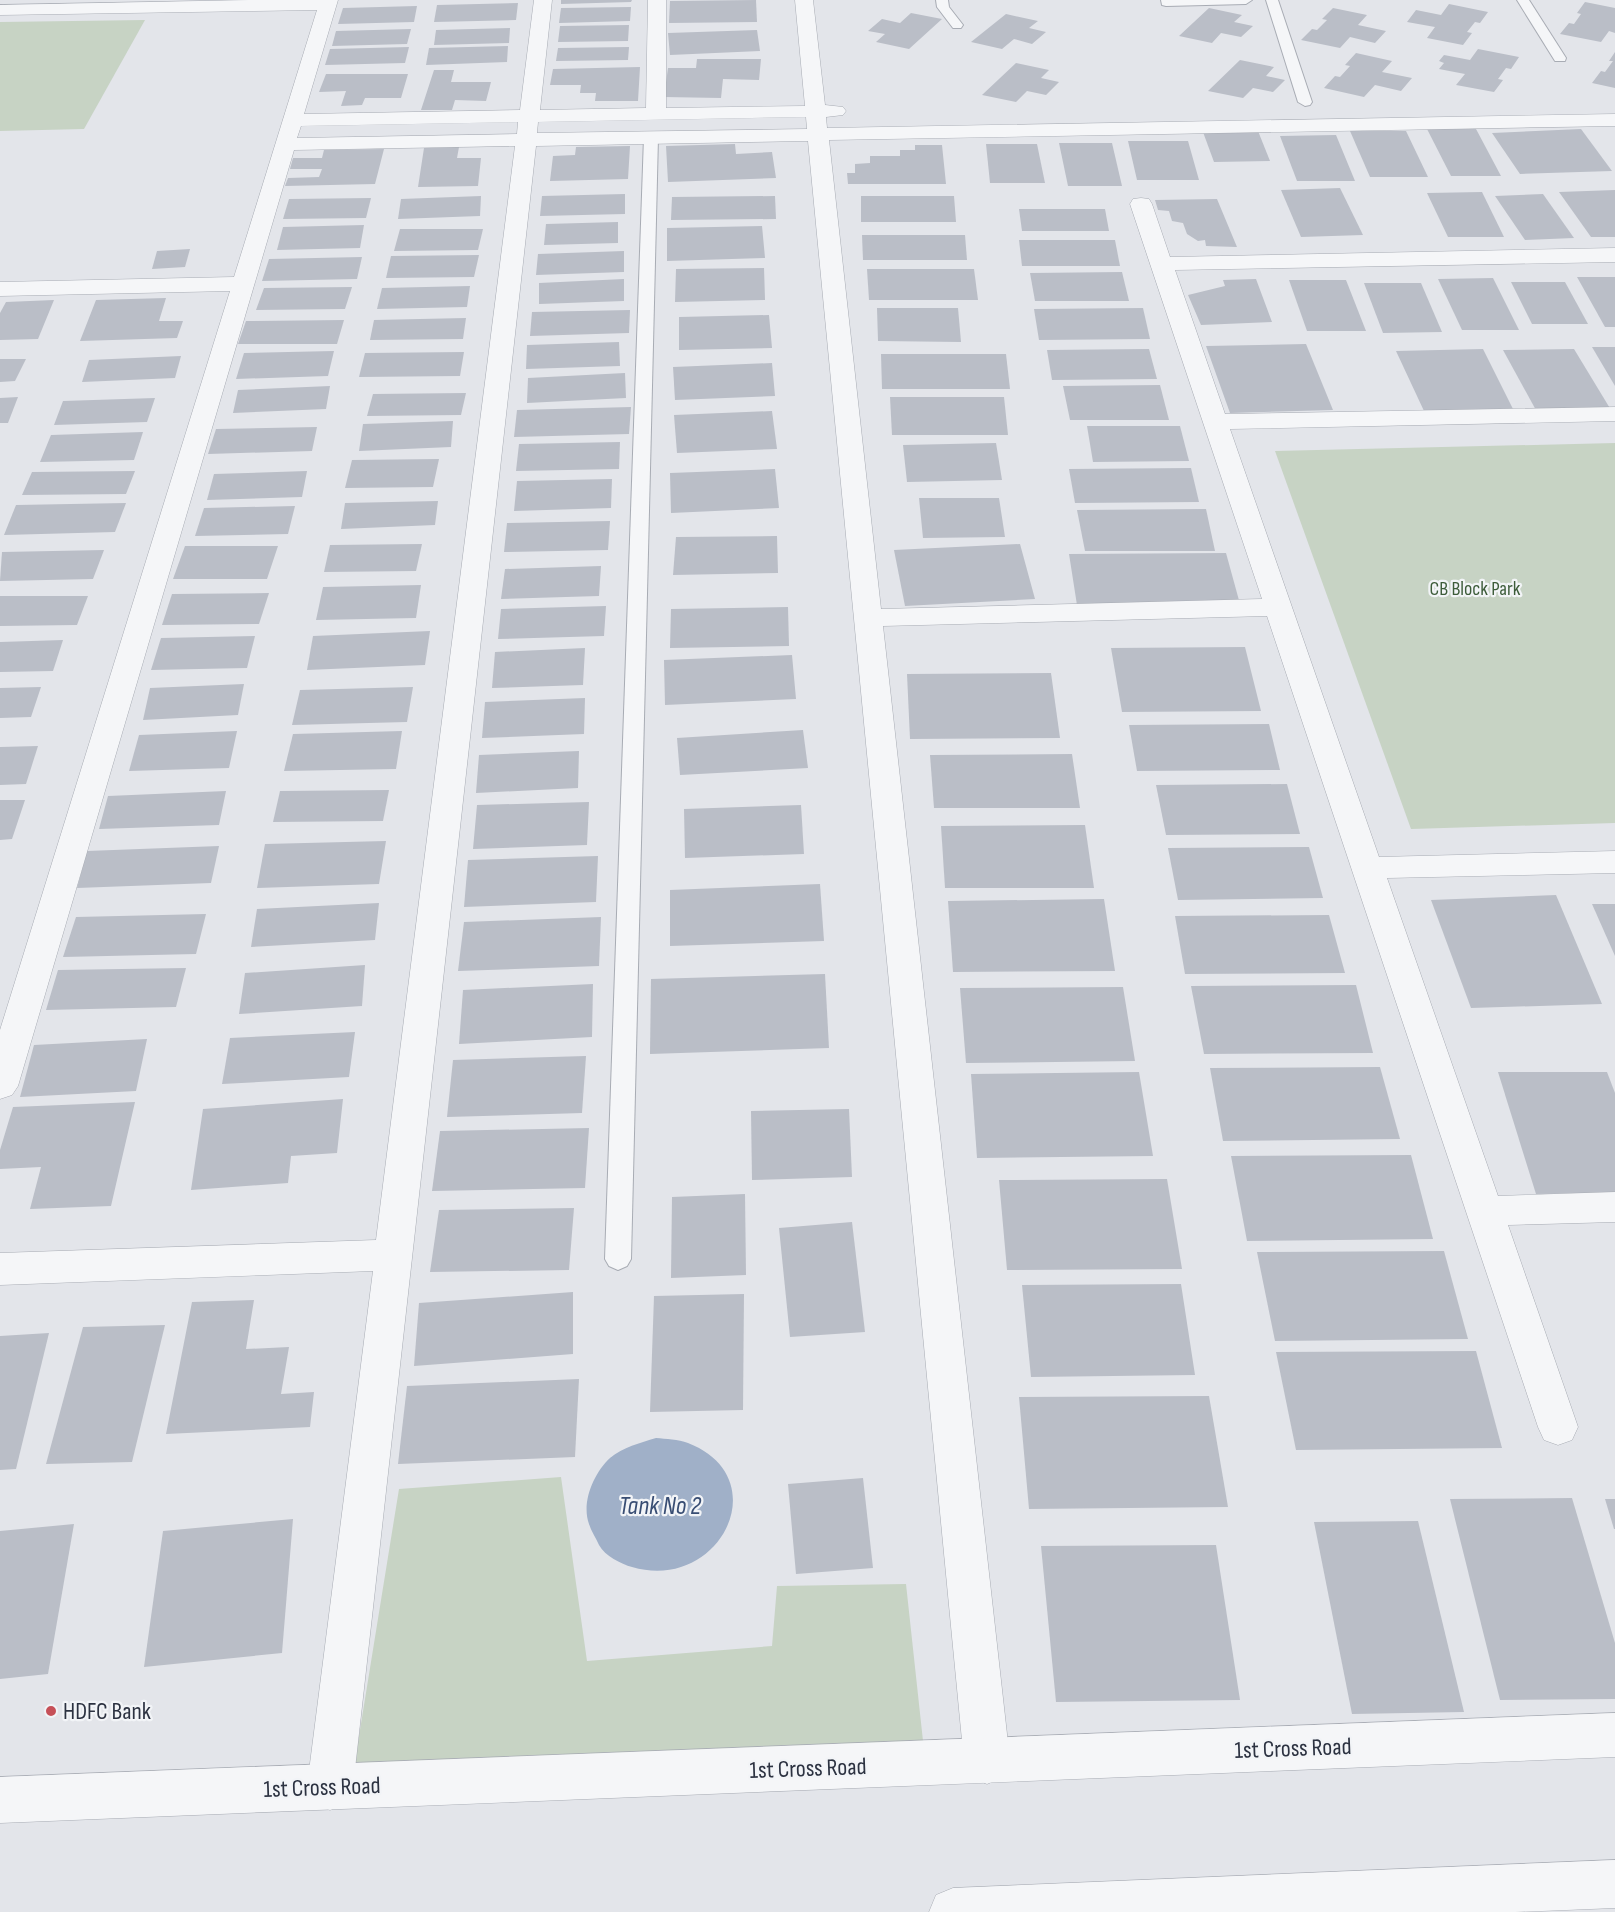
<svg xmlns="http://www.w3.org/2000/svg" width="1615" height="1912" viewBox="0 0 1615 1912" font-family="'Sofia Sans Condensed',sans-serif">
  <rect width="100%" height="100%" fill="#e3e5ea"/>
  <g fill="#c7d3c4">
    <polygon points="145,20 84,129 0,131 0,22"/>
    <polygon points="1615,443 1615,823 1411,829 1275,451"/>
    <polygon points="561,1477 587,1661 772,1646 777,1586 906,1584 923,1741 354,1767 399,1489"/>
  </g>
  <path fill="#a0b0c8" d="M 656,1438 C 666,1439 678,1439 688,1443 C 778,1478 719,1593 632,1567 C 621,1564 605,1556 599,1545 C 596,1538 591,1531 589,1524 C 581,1502 594,1473 610,1458 C 623,1447 640,1443 656,1438 Z"/>
  <g fill="#babec7">
    <polygon points="561,0 632,0 631,2 561,4"/>
    <polygon points="756,0 757,22 669,23 670,1"/>
    <polygon points="1585,2 1615,8 1615,33 1609,31 1601,42 1560,34 1569,23 1574,24 1581,14 1577,13"/>
    <polygon points="518,3 516,20 434,22 437,5"/>
    <polygon points="1449,4 1488,12 1480,23 1475,22 1467,32 1472,33 1463,45 1427,38 1435,27 1407,22 1416,10 1441,15"/>
    <polygon points="417,6 414,22 338,24 343,8"/>
    <polygon points="631,7 630,21 559,23 561,8"/>
    <polygon points="1209,8 1242,15 1234,22 1253,26 1241,37 1221,33 1212,43 1179,36"/>
    <polygon points="1333,8 1367,15 1358,25 1386,31 1375,43 1350,37 1340,48 1301,40 1312,29 1317,30 1327,20 1322,19"/>
    <polygon points="911,13 942,19 909,49 876,42 885,34 868,31 882,19 900,23"/>
    <polygon points="1006,14 1038,21 1029,28 1046,32 1032,44 1014,39 1002,49 971,42"/>
    <polygon points="629,25 628,41 558,42 560,26"/>
    <polygon points="510,28 509,43 434,45 436,30"/>
    <polygon points="411,29 407,44 332,46 336,31"/>
    <polygon points="757,30 760,51 670,55 668,33"/>
    <polygon points="508,46 507,62 426,65 429,48"/>
    <polygon points="409,47 405,63 325,65 330,49"/>
    <polygon points="629,47 628,60 556,61 558,48"/>
    <polygon points="1478,49 1519,57 1511,69 1506,68 1498,79 1503,80 1494,92 1456,85 1465,74 1439,69 1444,63 1439,61 1444,55 1470,60"/>
    <polygon points="1615,52 1615,88 1592,83 1601,71 1605,72 1613,61 1609,61"/>
    <polygon points="1356,53 1392,61 1382,72 1412,78 1401,91 1375,85 1364,97 1324,88 1335,76 1340,77 1350,66 1345,65"/>
    <polygon points="697,59 761,59 759,80 723,79 721,98 664,97 668,68 696,68"/>
    <polygon points="1240,60 1274,67 1266,76 1285,80 1273,92 1253,88 1243,98 1208,91"/>
    <polygon points="1016,63 1049,70 1041,78 1059,82 1046,95 1027,91 1016,102 982,95"/>
    <polygon points="640,67 638,101 595,101 596,93 580,93 581,85 550,85 553,69"/>
    <polygon points="434,70 454,70 451,82 491,82 486,101 455,100 452,110 421,110"/>
    <polygon points="326,74 408,74 401,98 365,98 362,105 341,106 346,91 319,92"/>
    <polygon points="1427,129 1476,129 1501,176 1451,176"/>
    <polygon points="1581,129 1612,171 1520,174 1492,133"/>
    <polygon points="1258,131 1270,161 1214,162 1203,132"/>
    <polygon points="1350,131 1406,131 1428,177 1370,177"/>
    <polygon points="1336,135 1355,181 1297,181 1280,136"/>
    <polygon points="1128,141 1188,141 1199,180 1137,180"/>
    <polygon points="1059,143 1112,143 1122,186 1068,186"/>
    <polygon points="735,144 736,154 772,152 776,178 668,182 666,146"/>
    <polygon points="986,144 1037,144 1045,183 990,183"/>
    <polygon points="915,145 942,145 946,184 848,184 847,173 855,173 855,164 870,163 870,156 900,156 900,150 915,150"/>
    <polygon points="630,146 628,179 550,181 553,156 575,155 576,147"/>
    <polygon points="459,147 457,158 481,158 478,186 418,187 424,148"/>
    <polygon points="384,149 375,184 285,186 288,178 319,177 322,169 290,169 293,158 322,158 324,150"/>
    <polygon points="1340,188 1363,235 1301,237 1281,190"/>
    <polygon points="1615,190 1615,237 1591,237 1559,192"/>
    <polygon points="1482,192 1504,237 1448,237 1427,193"/>
    <polygon points="625,194 625,214 540,216 542,196"/>
    <polygon points="1543,194 1574,238 1525,240 1495,196"/>
    <polygon points="481,196 480,216 398,219 401,199"/>
    <polygon points="775,196 776,219 671,220 672,197"/>
    <polygon points="861,196 954,196 956,222 861,222"/>
    <polygon points="371,198 366,218 283,219 289,199"/>
    <polygon points="1217,199 1237,247 1206,246 1205,240 1198,241 1187,234 1183,223 1172,221 1169,211 1158,210 1155,200"/>
    <polygon points="1019,209 1105,209 1109,231 1022,231"/>
    <polygon points="618,222 618,243 544,245 546,224"/>
    <polygon points="364,225 360,248 277,250 283,227"/>
    <polygon points="762,226 765,258 667,261 667,228"/>
    <polygon points="400,229 483,229 478,250 394,251"/>
    <polygon points="862,235 965,235 967,260 863,260"/>
    <polygon points="1019,240 1115,240 1120,266 1022,266"/>
    <polygon points="190,249 185,267 152,269 157,251"/>
    <polygon points="624,251 624,272 536,275 538,254"/>
    <polygon points="479,255 474,277 386,278 391,256"/>
    <polygon points="362,257 357,279 262,281 269,259"/>
    <polygon points="764,268 765,300 675,302 676,269"/>
    <polygon points="867,269 974,269 978,300 869,300"/>
    <polygon points="1122,272 1129,301 1035,301 1030,273"/>
    <polygon points="1577,277 1615,277 1615,327 1605,327"/>
    <polygon points="1493,278 1519,330 1462,330 1438,279"/>
    <polygon points="624,279 624,301 539,304 539,283"/>
    <polygon points="1256,279 1272,322 1201,325 1188,295 1225,286 1223,280"/>
    <polygon points="1289,280 1346,280 1366,331 1307,331"/>
    <polygon points="1511,282 1565,282 1588,324 1532,324"/>
    <polygon points="1364,283 1421,283 1442,332 1383,333"/>
    <polygon points="470,286 467,307 377,309 382,288"/>
    <polygon points="352,287 345,309 256,310 264,288"/>
    <polygon points="166,298 159,321 183,321 177,338 80,341 96,300"/>
    <polygon points="54,300 38,339 0,340 0,313 6,302"/>
    <polygon points="877,308 958,308 961,342 878,341"/>
    <polygon points="1143,308 1150,339 1039,340 1034,309"/>
    <polygon points="630,310 629,333 530,336 532,312"/>
    <polygon points="769,315 772,348 679,350 679,317"/>
    <polygon points="466,318 463,339 370,340 374,320"/>
    <polygon points="344,320 337,344 238,344 246,321"/>
    <polygon points="619,342 620,366 526,369 527,345"/>
    <polygon points="1306,344 1333,410 1230,413 1206,346"/>
    <polygon points="1592,347 1615,347 1615,386"/>
    <polygon points="1149,349 1157,379 1052,380 1047,350"/>
    <polygon points="1483,349 1513,409 1424,411 1396,351"/>
    <polygon points="1574,349 1611,410 1537,412 1503,350"/>
    <polygon points="334,351 328,376 236,379 244,353"/>
    <polygon points="464,352 460,376 359,377 365,353"/>
    <polygon points="881,354 1006,354 1010,389 882,389"/>
    <polygon points="181,356 175,378 82,382 89,360"/>
    <polygon points="0,359 26,359 15,381 0,382"/>
    <polygon points="772,363 775,396 675,400 673,367"/>
    <polygon points="625,373 626,398 527,403 528,378"/>
    <polygon points="1160,385 1169,420 1070,420 1063,386"/>
    <polygon points="330,386 326,409 233,413 238,390"/>
    <polygon points="466,393 461,415 367,416 373,394"/>
    <polygon points="18,397 8,423 0,423 0,398"/>
    <polygon points="890,397 1004,397 1008,435 892,435"/>
    <polygon points="155,398 147,422 54,425 63,401"/>
    <polygon points="631,407 629,434 514,437 517,410"/>
    <polygon points="772,411 777,449 677,453 674,415"/>
    <polygon points="453,421 451,447 359,451 363,424"/>
    <polygon points="1087,426 1180,426 1189,461 1093,462"/>
    <polygon points="317,427 312,451 208,454 216,429"/>
    <polygon points="143,432 134,460 40,462 51,435"/>
    <polygon points="620,442 619,469 516,471 519,444"/>
    <polygon points="996,443 1002,480 907,482 903,445"/>
    <polygon points="439,459 433,487 345,488 352,460"/>
    <polygon points="1191,468 1199,502 1075,503 1069,469"/>
    <polygon points="775,469 779,508 671,513 670,473"/>
    <polygon points="135,471 126,494 22,495 32,472"/>
    <polygon points="307,471 302,497 207,500 214,474"/>
    <polygon points="612,479 611,508 514,511 517,481"/>
    <polygon points="919,498 999,498 1005,537 923,538"/>
    <polygon points="438,501 435,525 341,529 345,503"/>
    <polygon points="126,503 115,532 4,535 16,505"/>
    <polygon points="295,506 288,534 195,536 204,508"/>
    <polygon points="1206,509 1215,551 1085,551 1077,510"/>
    <polygon points="610,521 608,550 504,552 507,523"/>
    <polygon points="777,536 778,573 673,575 676,537"/>
    <polygon points="422,544 416,571 324,572 330,545"/>
    <polygon points="1020,544 1035,599 905,606 894,550"/>
    <polygon points="185,546 278,546 267,579 173,579"/>
    <polygon points="104,550 93,579 0,581 2,552"/>
    <polygon points="1226,553 1240,604 1077,605 1069,554"/>
    <polygon points="601,566 599,596 501,599 505,569"/>
    <polygon points="421,585 416,618 316,620 323,587"/>
    <polygon points="269,593 259,624 162,625 172,594"/>
    <polygon points="0,596 88,596 77,625 0,626"/>
    <polygon points="606,606 604,636 498,639 501,609"/>
    <polygon points="788,607 789,646 670,648 671,609"/>
    <polygon points="430,631 425,665 307,670 313,636"/>
    <polygon points="255,636 247,668 151,670 161,638"/>
    <polygon points="63,640 53,671 0,672 0,642"/>
    <polygon points="1245,647 1261,711 1122,712 1111,648"/>
    <polygon points="585,648 583,685 492,688 495,652"/>
    <polygon points="792,655 796,699 665,705 664,660"/>
    <polygon points="1051,673 1060,738 910,739 907,674"/>
    <polygon points="244,684 238,715 143,720 150,688"/>
    <polygon points="41,687 31,717 0,718 0,688"/>
    <polygon points="413,687 407,722 292,725 300,690"/>
    <polygon points="585,698 584,734 482,738 485,702"/>
    <polygon points="1269,724 1280,770 1137,771 1129,725"/>
    <polygon points="803,730 808,768 680,775 677,738"/>
    <polygon points="237,731 229,768 129,771 139,735"/>
    <polygon points="402,731 396,769 284,771 293,734"/>
    <polygon points="38,746 26,784 0,785 0,747"/>
    <polygon points="579,751 578,788 476,793 479,755"/>
    <polygon points="1072,754 1080,808 934,808 930,755"/>
    <polygon points="1287,784 1300,834 1166,835 1156,785"/>
    <polygon points="389,790 383,821 273,822 280,791"/>
    <polygon points="226,791 219,825 99,829 108,796"/>
    <polygon points="0,800 25,800 12,839 0,840"/>
    <polygon points="589,802 587,845 473,849 477,805"/>
    <polygon points="801,805 804,854 685,858 684,809"/>
    <polygon points="1085,825 1094,888 945,888 941,826"/>
    <polygon points="386,841 379,884 257,888 265,844"/>
    <polygon points="219,846 211,883 77,888 87,851"/>
    <polygon points="1309,847 1323,898 1178,900 1168,848"/>
    <polygon points="598,856 596,902 464,907 468,860"/>
    <polygon points="820,884 824,941 670,946 670,890"/>
    <polygon points="1556,895 1602,1004 1471,1008 1431,900"/>
    <polygon points="1104,899 1115,971 953,972 948,901"/>
    <polygon points="379,903 375,940 251,947 257,909"/>
    <polygon points="1592,904 1615,904 1615,956"/>
    <polygon points="206,914 196,954 63,957 76,917"/>
    <polygon points="1329,915 1345,973 1185,974 1175,916"/>
    <polygon points="601,917 599,966 458,971 464,922"/>
    <polygon points="365,965 362,1006 239,1014 245,973"/>
    <polygon points="186,968 176,1007 46,1010 58,970"/>
    <polygon points="825,974 829,1048 650,1054 651,979"/>
    <polygon points="593,984 592,1037 459,1044 463,990"/>
    <polygon points="1356,985 1373,1053 1204,1054 1191,986"/>
    <polygon points="1123,987 1135,1061 966,1063 960,988"/>
    <polygon points="355,1032 349,1077 222,1084 230,1038"/>
    <polygon points="147,1039 136,1091 20,1097 34,1045"/>
    <polygon points="586,1056 582,1113 447,1117 453,1060"/>
    <polygon points="1380,1067 1400,1139 1223,1141 1210,1068"/>
    <polygon points="1139,1072 1153,1156 977,1158 971,1074"/>
    <polygon points="1498,1072 1607,1072 1615,1093 1615,1193 1536,1194"/>
    <polygon points="343,1099 337,1153 291,1156 288,1183 191,1190 203,1109"/>
    <polygon points="135,1102 111,1206 30,1209 41,1167 0,1169 0,1150 13,1107"/>
    <polygon points="849,1109 852,1177 752,1180 751,1111"/>
    <polygon points="589,1128 585,1188 432,1191 440,1131"/>
    <polygon points="1411,1155 1433,1239 1247,1241 1231,1156"/>
    <polygon points="1167,1179 1182,1269 1007,1270 999,1180"/>
    <polygon points="745,1194 746,1275 671,1278 672,1197"/>
    <polygon points="574,1208 569,1270 430,1272 439,1210"/>
    <polygon points="852,1222 865,1332 790,1337 779,1228"/>
    <polygon points="1444,1251 1468,1339 1275,1341 1257,1252"/>
    <polygon points="1181,1284 1195,1375 1031,1377 1022,1285"/>
    <polygon points="573,1292 573,1354 414,1366 419,1303"/>
    <polygon points="744,1294 743,1410 650,1412 654,1296"/>
    <polygon points="254,1300 246,1349 289,1347 281,1394 314,1392 310,1427 166,1434 192,1302"/>
    <polygon points="165,1325 132,1462 46,1464 83,1327"/>
    <polygon points="49,1333 16,1469 0,1470 0,1336"/>
    <polygon points="1476,1351 1502,1448 1296,1450 1276,1352"/>
    <polygon points="579,1379 575,1457 398,1464 407,1386"/>
    <polygon points="1209,1396 1228,1507 1029,1509 1019,1397"/>
    <polygon points="863,1478 873,1568 796,1574 788,1484"/>
    <polygon points="1572,1498 1615,1643 1615,1699 1500,1700 1450,1499"/>
    <polygon points="1605,1499 1615,1499 1615,1529 1614,1529"/>
    <polygon points="293,1519 282,1653 144,1667 163,1531"/>
    <polygon points="1418,1521 1464,1712 1352,1714 1314,1522"/>
    <polygon points="74,1524 48,1674 0,1679 0,1531"/>
    <polygon points="1216,1545 1240,1700 1056,1702 1041,1546"/>
  </g>
  <g fill="none" stroke-linecap="round" stroke-linejoin="round">
    <defs>
      <g id="service">
        <polygon points="936,0 948,0 949,7 963,25 961,28 953,28 937,7"/>
        <polygon points="1161,0 1252,0 1246,4 1166,6 1162,5"/>
        <polygon points="1266,0 1278,0 1312,102 1310,105 1305,106 1298,102"/>
        <polygon points="1517,0 1529,0 1566,58 1565,61 1555,61"/>
        <polygon points="651,133 658,137 631,1259 627,1266 618,1270 609,1266 605,1259 644,137"/>
      </g>
      <path id="minor" d="M 249,0 L 338,0 L 304,114 L 520,110 L 534,0 L 552,0 L 540,110 L 646,108 L 648,0 L 666,0 L 666,108 L 805,106 L 795,0 L 813,0 L 825,105 L 843,107 L 846,111 L 843,115 L 826,117 L 827,128 L 1615,114 L 1615,126 L 829,140 L 881,609 L 1262,599 L 1130,204 L 1133,199 L 1141,198 L 1149,199 L 1152,204 L 1170,257 L 1615,248 L 1615,262 L 1175,270 L 1225,414 L 1615,407 L 1615,421 L 1230,429 L 1379,857 L 1615,851 L 1615,873 L 1387,878 L 1498,1196 L 1615,1192 L 1615,1222 L 1508,1225 L 1578,1427 L 1572,1440 L 1558,1445 L 1544,1440 L 1538,1427 L 1267,616 L 883,626 L 1010,1761 L 1003,1777 L 987,1784 L 971,1777 L 964,1761 L 808,141 L 536,146 L 353,1787 L 346,1803 L 330,1810 L 314,1803 L 307,1787 L 373,1271 L 0,1285 L 0,1253 L 376,1240 L 515,146 L 294,150 L 18,1086 L 12,1095 L 0,1099 L 0,1030 L 230,291 L 0,296 L 0,282 L 234,277 L 317,10 L 0,15 L 0,5 ZM 806,117 L 807,129 L 537,133 L 538,122 ZM 518,122 L 517,134 L 297,138 L 301,126 Z"/>
      <g id="tertiary">
        <polygon points="1615,1713 1615,1757 0,1823 0,1777"/>
        <polygon points="1615,1860 1615,1908 1515,1912 929,1912 936,1895 953,1888"/>
      </g>
    </defs>
    <use href="#service" stroke="#a8acb4" stroke-width="2"/>
    <use href="#minor" stroke="#a8acb4" stroke-width="1"/>
    <use href="#tertiary" stroke="#a8acb4" stroke-width="1"/>
    <use href="#service" fill="#f5f6f8" fill-rule="evenodd"/>
    <use href="#minor" fill="#f5f6f8" fill-rule="evenodd"/>
    <use href="#tertiary" fill="#f5f6f8" fill-rule="evenodd"/>
  </g>
  <circle fill="#c65058" stroke="#f2f4f7" stroke-width="2" cx="51" cy="1711" r="6"/>
  <g text-anchor="middle" stroke-width="4.5" stroke-linejoin="round" paint-order="stroke">
    <g font-size="20" fill="#3d5c3a" stroke="#f2f4f7">
      <text x="1475" y="595">CB Block Park</text>
    </g>
    <g font-size="24" fill="#2c3241" stroke="#f2f4f7" text-anchor="start">
      <text x="63" y="1719">HDFC Bank</text>
    </g>
    <g font-size="24" fill="#2c3241" stroke="#f2f4f7">
      <text transform="translate(1293 1748) rotate(-2)" y="8">1st Cross Road</text>
      <text transform="translate(808 1768) rotate(-2)" y="8">1st Cross Road</text>
      <text transform="translate(322 1787) rotate(-2)" y="8">1st Cross Road</text>
    </g>
    <g font-size="26" font-style="italic" fill="#384d73" stroke="#f2f4f7">
      <text x="660" y="1514">Tank No 2</text>
    </g>
  </g>
</svg>
